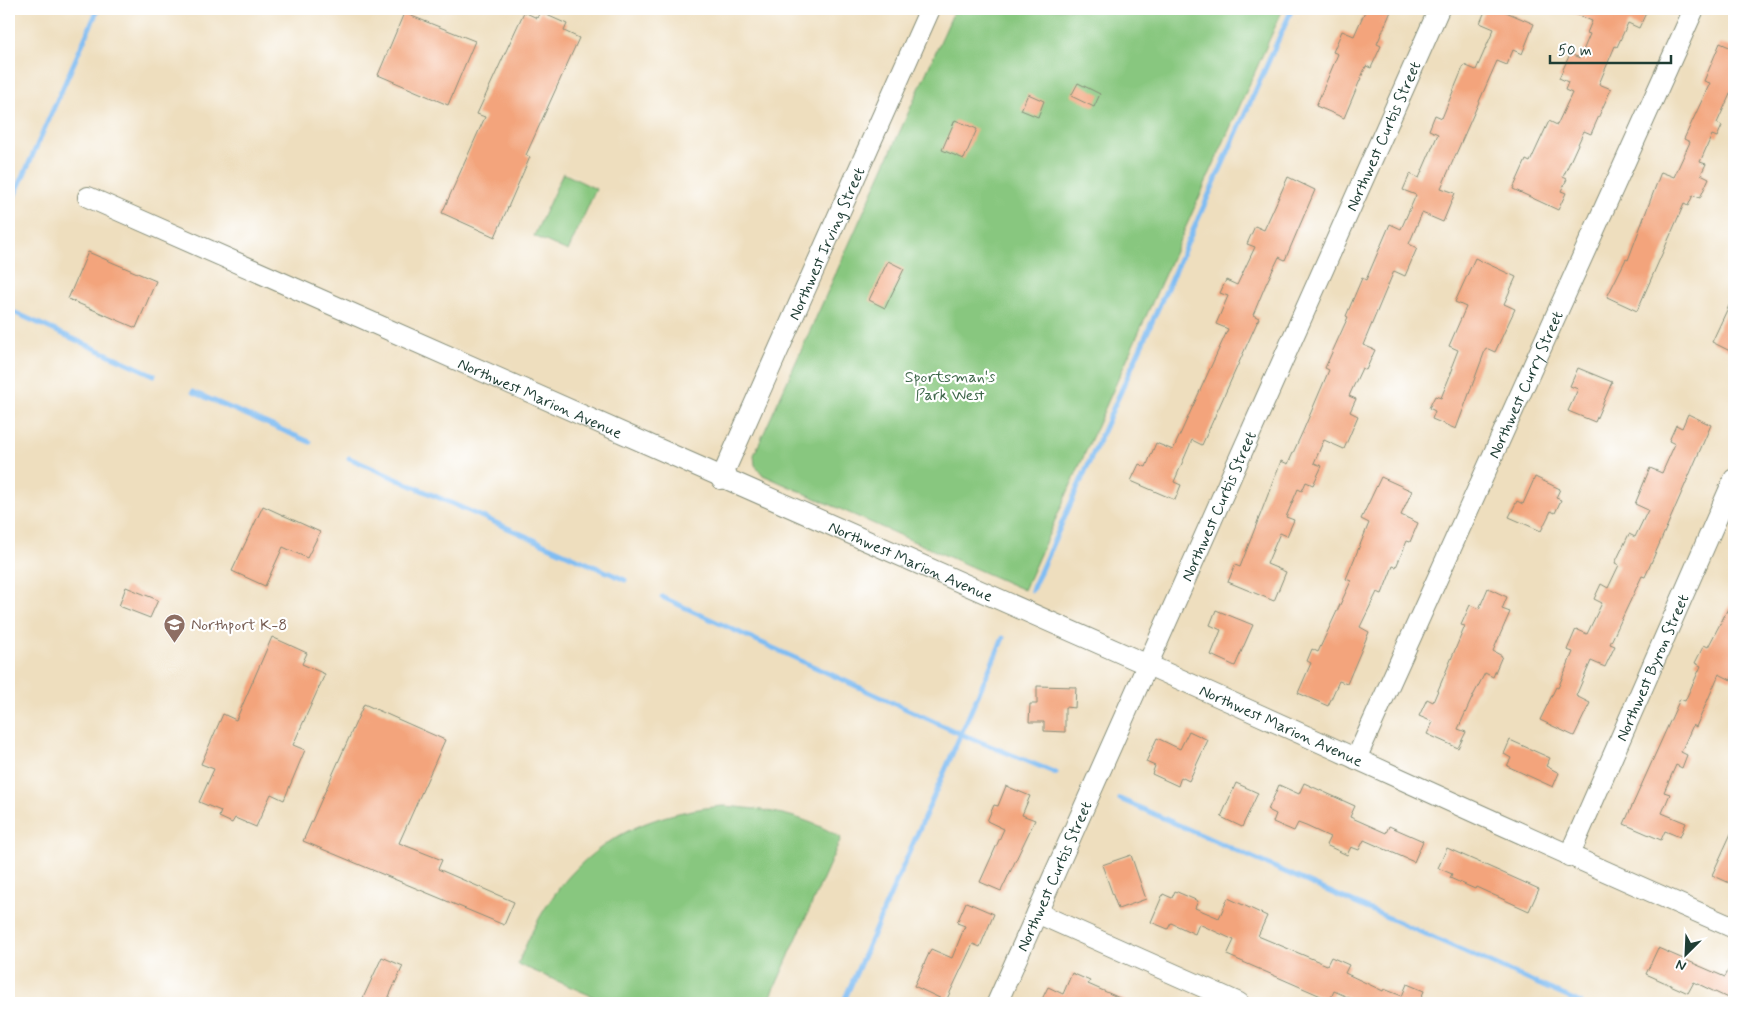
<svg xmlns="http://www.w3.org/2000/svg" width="1743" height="1012" viewBox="0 0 1743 1012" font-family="Mynerve,sans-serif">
  <rect width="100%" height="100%" fill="#fff"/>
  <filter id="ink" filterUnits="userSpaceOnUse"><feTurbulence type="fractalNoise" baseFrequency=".02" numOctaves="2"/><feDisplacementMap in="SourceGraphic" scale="10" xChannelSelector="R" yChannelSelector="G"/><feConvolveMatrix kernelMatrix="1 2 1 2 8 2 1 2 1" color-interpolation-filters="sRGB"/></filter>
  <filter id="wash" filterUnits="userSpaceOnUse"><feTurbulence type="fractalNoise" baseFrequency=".0096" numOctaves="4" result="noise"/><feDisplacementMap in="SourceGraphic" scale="20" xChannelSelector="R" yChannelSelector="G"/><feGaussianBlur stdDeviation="1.12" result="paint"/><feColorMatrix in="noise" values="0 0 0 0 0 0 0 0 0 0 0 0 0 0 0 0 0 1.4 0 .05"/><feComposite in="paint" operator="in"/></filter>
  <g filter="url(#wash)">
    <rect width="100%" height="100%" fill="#eedebe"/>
    <g fill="#88c77f" stroke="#54825a">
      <polygon points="955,9 1283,9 1024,590 763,475 755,465 754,455"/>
      <polygon points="563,173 596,189 568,251 534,236"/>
      <path d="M 723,806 C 766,809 805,815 841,838 L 768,1003 L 608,1003 L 518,964 C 555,867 618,815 723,806 Z"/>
    </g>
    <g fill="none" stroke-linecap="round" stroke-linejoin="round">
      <g stroke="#80bdf3" stroke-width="5">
        <polyline points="9,208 98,9"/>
        <polyline points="9,310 154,375"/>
        <polyline points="193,392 310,442"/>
        <polyline points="349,458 625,580"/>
        <polyline points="1032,590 1292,9"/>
        <polyline points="662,597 961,734 1056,773"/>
        <polyline points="1120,799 1581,1003"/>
        <polyline points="843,1003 1003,638"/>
      </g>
    </g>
    <g id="blocks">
      <g fill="#f3a47b">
        <polygon points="1366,9 1392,9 1377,44 1381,46 1371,68 1366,66 1344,118 1316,106 1338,54 1333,52 1342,31 1354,36"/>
        <polygon points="1486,9 1499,9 1534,24 1522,54 1513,50 1507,65 1497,61 1441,188 1455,193 1443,222 1422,213 1409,244 1417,248 1405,276 1394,271 1363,345 1375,350 1366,370 1362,368 1349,396 1356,399 1350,412 1358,416 1344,449 1324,440 1314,463 1322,466 1313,485 1306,482 1302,491 1298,489 1286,517 1294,520 1287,536 1280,533 1267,564 1286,572 1274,601 1228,582 1235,565 1240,567 1281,461 1288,464 1303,431 1329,370 1325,368 1348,317 1346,316 1362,278 1366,280 1390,224 1401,229 1416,195 1403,190 1410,174 1419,178 1438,134 1429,130 1435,115 1442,118 1464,65 1476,70 1494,29 1480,23"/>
        <polygon points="1564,9 1637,9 1646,13 1639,28 1628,23 1617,47 1615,46 1599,84 1611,89 1591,134 1584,131 1563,177 1567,179 1561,191 1566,193 1558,210 1513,189 1526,160 1530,162 1549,121 1557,125 1572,93 1565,90 1568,82 1559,78 1570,54 1580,58 1590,34 1587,33 1592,21"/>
        <polygon points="524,12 537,18 540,12 567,24 564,31 579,38 526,155 530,157 495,237 442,213 485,117 477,114"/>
        <polygon points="404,13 475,41 448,105 378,75"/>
        <polygon points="1720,43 1734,49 1734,94 1731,92 1717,123 1722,126 1717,137 1712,135 1700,162 1706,164 1701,174 1709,178 1700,198 1693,195 1688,206 1684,204 1637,311 1607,297 1626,259 1628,260 1661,172 1674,177 1690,142 1684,139 1710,83 1704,81"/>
        <polygon points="1078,83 1100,94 1094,107 1071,96"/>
        <polygon points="1028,94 1044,101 1038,117 1021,110"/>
        <polygon points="955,120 977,129 964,159 942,150"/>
        <polygon points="1288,177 1315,190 1285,260 1279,257 1266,284 1253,315 1259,318 1202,445 1192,440 1174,482 1181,485 1175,500 1131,481 1139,464 1146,467 1156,443 1173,450 1228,329 1216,324 1228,296 1220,293 1226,280 1237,285 1255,247 1247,244 1255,226 1264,230"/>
        <polygon points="88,252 156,281 136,328 68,299"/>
        <polygon points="1475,258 1516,277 1504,304 1515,309 1495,352 1486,348 1456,429 1432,419 1435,411 1429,408 1435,396 1441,398 1453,368 1451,368 1458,350 1449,346 1466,307 1455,302"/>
        <polygon points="888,261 904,269 885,308 869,300"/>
        <polygon points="1734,295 1734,353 1712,342"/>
        <polygon points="1578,368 1612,382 1595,422 1568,411 1578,389 1570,386"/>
        <polygon points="1688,414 1711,425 1645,577 1642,576 1610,644 1615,646 1605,667 1591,661 1576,696 1590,703 1574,736 1540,720 1556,687 1558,688 1573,652 1567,650 1576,629 1587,634 1602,603 1594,599 1601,584 1608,588 1619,565 1615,563 1629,534 1635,537 1648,510 1635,504 1650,468 1662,473 1675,444 1669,441 1676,425 1682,428"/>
        <polygon points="1381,477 1412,491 1401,515 1418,523 1410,542 1407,541 1396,567 1393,566 1382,594 1377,592 1360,627 1369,632 1347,684 1339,681 1328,706 1298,693 1311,663 1307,661 1312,649 1318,652 1351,581 1346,579 1369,523 1361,519"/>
        <polygon points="1535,477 1560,489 1556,498 1561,500 1555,513 1551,511 1541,531 1509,517 1517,501 1523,504"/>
        <polygon points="263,506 320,532 307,558 283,547 265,586 232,571"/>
        <polygon points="126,587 158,600 150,618 119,606"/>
        <polygon points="1488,588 1507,597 1502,609 1510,612 1493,651 1502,656 1493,677 1485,673 1473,696 1458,729 1466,732 1458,748 1427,734 1433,722 1419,716 1427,699 1433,702 1465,626 1461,625 1470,605 1479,609"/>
        <polygon points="1734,597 1734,671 1731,680 1719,674 1696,727 1693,725 1681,752 1687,755 1682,768 1676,765 1664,792 1670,794 1662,813 1686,823 1680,837 1665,831 1661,840 1624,824 1680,699 1685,701 1701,666 1695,663 1704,645 1708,647"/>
        <polygon points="1216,610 1253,625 1235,666 1211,655 1221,630 1210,625"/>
        <polygon points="272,637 307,653 302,664 325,674 293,745 305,750 284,800 271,794 256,827 235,818 232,823 219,817 221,811 199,802 214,769 201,764 223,714 236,720"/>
        <polygon points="1037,686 1076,687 1075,708 1065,707 1065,732 1044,731 1044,722 1029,722 1030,704 1037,704"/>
        <polygon points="364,704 445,740 399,843 442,860 438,869 514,902 504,925 303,841"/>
        <polygon points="1189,731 1208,740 1189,781 1181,777 1178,786 1152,774 1155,766 1146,762 1157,738 1180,749"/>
        <polygon points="1510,740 1550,758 1546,766 1559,773 1553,787 1507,766 1511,758 1504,754"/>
        <polygon points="1236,783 1258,793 1242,827 1221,817"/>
        <polygon points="1304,783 1355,806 1350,817 1386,833 1389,826 1423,841 1414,862 1364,840 1359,850 1351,847 1347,855 1326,845 1330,837 1306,826 1298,823 1294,831 1273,822 1276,814 1268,810 1279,785 1299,794"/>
        <polygon points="1006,786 1030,796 1022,815 1035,820 1001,891 980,882 1004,829 987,821 994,805 998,806"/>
        <polygon points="1734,827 1734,885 1712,875"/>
        <polygon points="1447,848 1539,889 1529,911 1476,887 1475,889 1450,878 1452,874 1438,868"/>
        <polygon points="1131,855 1146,899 1118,909 1102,865"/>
        <polygon points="1175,891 1198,901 1195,908 1219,918 1228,898 1267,916 1258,936 1327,965 1331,957 1349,965 1345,973 1383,991 1384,989 1402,996 1407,984 1424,991 1419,1003 1361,1003 1334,991 1330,1000 1227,955 1234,940 1199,924 1195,934 1171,923 1168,929 1151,922 1163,894 1172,898"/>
        <polygon points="966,902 994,914 980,947 973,944 946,1001 914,986 931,949 952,958 965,926 957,923"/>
        <polygon points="1658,948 1725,977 1734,959 1734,1001 1694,982 1688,993 1646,974"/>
        <polygon points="382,957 403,966 386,1003 374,1003 363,998"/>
        <polygon points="1072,973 1090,981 1088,984 1131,1003 1040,1003 1048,987 1063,994"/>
      </g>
    </g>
  </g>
  <g filter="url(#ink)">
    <use href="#blocks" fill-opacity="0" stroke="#868e79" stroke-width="1"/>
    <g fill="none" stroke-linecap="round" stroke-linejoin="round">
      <defs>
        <g id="minor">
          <path id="s1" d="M 88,197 C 440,354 794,509 1148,665 C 1344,752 1538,843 1734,928"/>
          <path id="s2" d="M 721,479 L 930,9"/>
          <path id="s3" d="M 1356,759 L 1694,9"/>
          <path id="s4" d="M 1569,856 L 1734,479"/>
          <polyline points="1037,913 1239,1003"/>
          <path id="s5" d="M 997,1003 L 1439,9"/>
        </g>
      </defs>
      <use href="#minor" stroke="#868e79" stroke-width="22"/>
      <use href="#minor" stroke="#fff" stroke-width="20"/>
    </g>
  </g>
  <defs>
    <symbol id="school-pin" viewBox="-11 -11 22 30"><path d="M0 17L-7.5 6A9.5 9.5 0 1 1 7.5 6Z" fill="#8d6e63" stroke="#fff"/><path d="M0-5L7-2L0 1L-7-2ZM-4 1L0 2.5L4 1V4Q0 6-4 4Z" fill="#fff"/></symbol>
  </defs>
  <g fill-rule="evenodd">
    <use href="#school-pin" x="162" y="612" width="25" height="34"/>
  </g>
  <g text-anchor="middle" stroke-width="4.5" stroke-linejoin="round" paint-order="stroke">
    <g font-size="16" fill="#1f3d34" stroke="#fff">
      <text dy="6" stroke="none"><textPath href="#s5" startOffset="949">Northwest Curtis Street</textPath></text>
      <text dy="6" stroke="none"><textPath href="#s2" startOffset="258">Northwest Irving Street</textPath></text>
      <text dy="6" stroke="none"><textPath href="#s3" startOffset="411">Northwest Curry Street</textPath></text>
      <text dy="6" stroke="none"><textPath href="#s1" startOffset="495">Northwest Marion Avenue</textPath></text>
      <text dy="6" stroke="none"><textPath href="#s5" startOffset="544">Northwest Curtis Street</textPath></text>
      <text dy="6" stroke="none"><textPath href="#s1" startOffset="900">Northwest Marion Avenue</textPath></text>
      <text dy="6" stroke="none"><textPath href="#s4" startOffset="206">Northwest Byron Street</textPath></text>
      <text dy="6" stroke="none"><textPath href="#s1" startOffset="1305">Northwest Marion Avenue</textPath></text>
      <text dy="6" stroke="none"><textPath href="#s5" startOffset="139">Northwest Curtis Street</textPath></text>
    </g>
    <g font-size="16" fill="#3e664a" stroke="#fff">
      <text x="950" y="382">Sportsman's<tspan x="950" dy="18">Park West</tspan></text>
    </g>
    <g font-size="16" fill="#785e54" stroke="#fff" text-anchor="start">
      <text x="191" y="630">Northport K-8</text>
    </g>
  </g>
  <rect width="1743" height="1012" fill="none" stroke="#fff" stroke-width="30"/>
  <g transform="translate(1686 954) rotate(204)" stroke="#ffffff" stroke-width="4" paint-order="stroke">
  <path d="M0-4L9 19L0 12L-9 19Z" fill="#1f3d34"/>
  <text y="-8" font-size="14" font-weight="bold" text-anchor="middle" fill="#1f3d34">N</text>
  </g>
  <path d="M1550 55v8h121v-8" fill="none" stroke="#1f3d34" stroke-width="2.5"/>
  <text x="1558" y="55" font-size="15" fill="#1f3d34" stroke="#ffffff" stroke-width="4" paint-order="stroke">50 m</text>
</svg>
